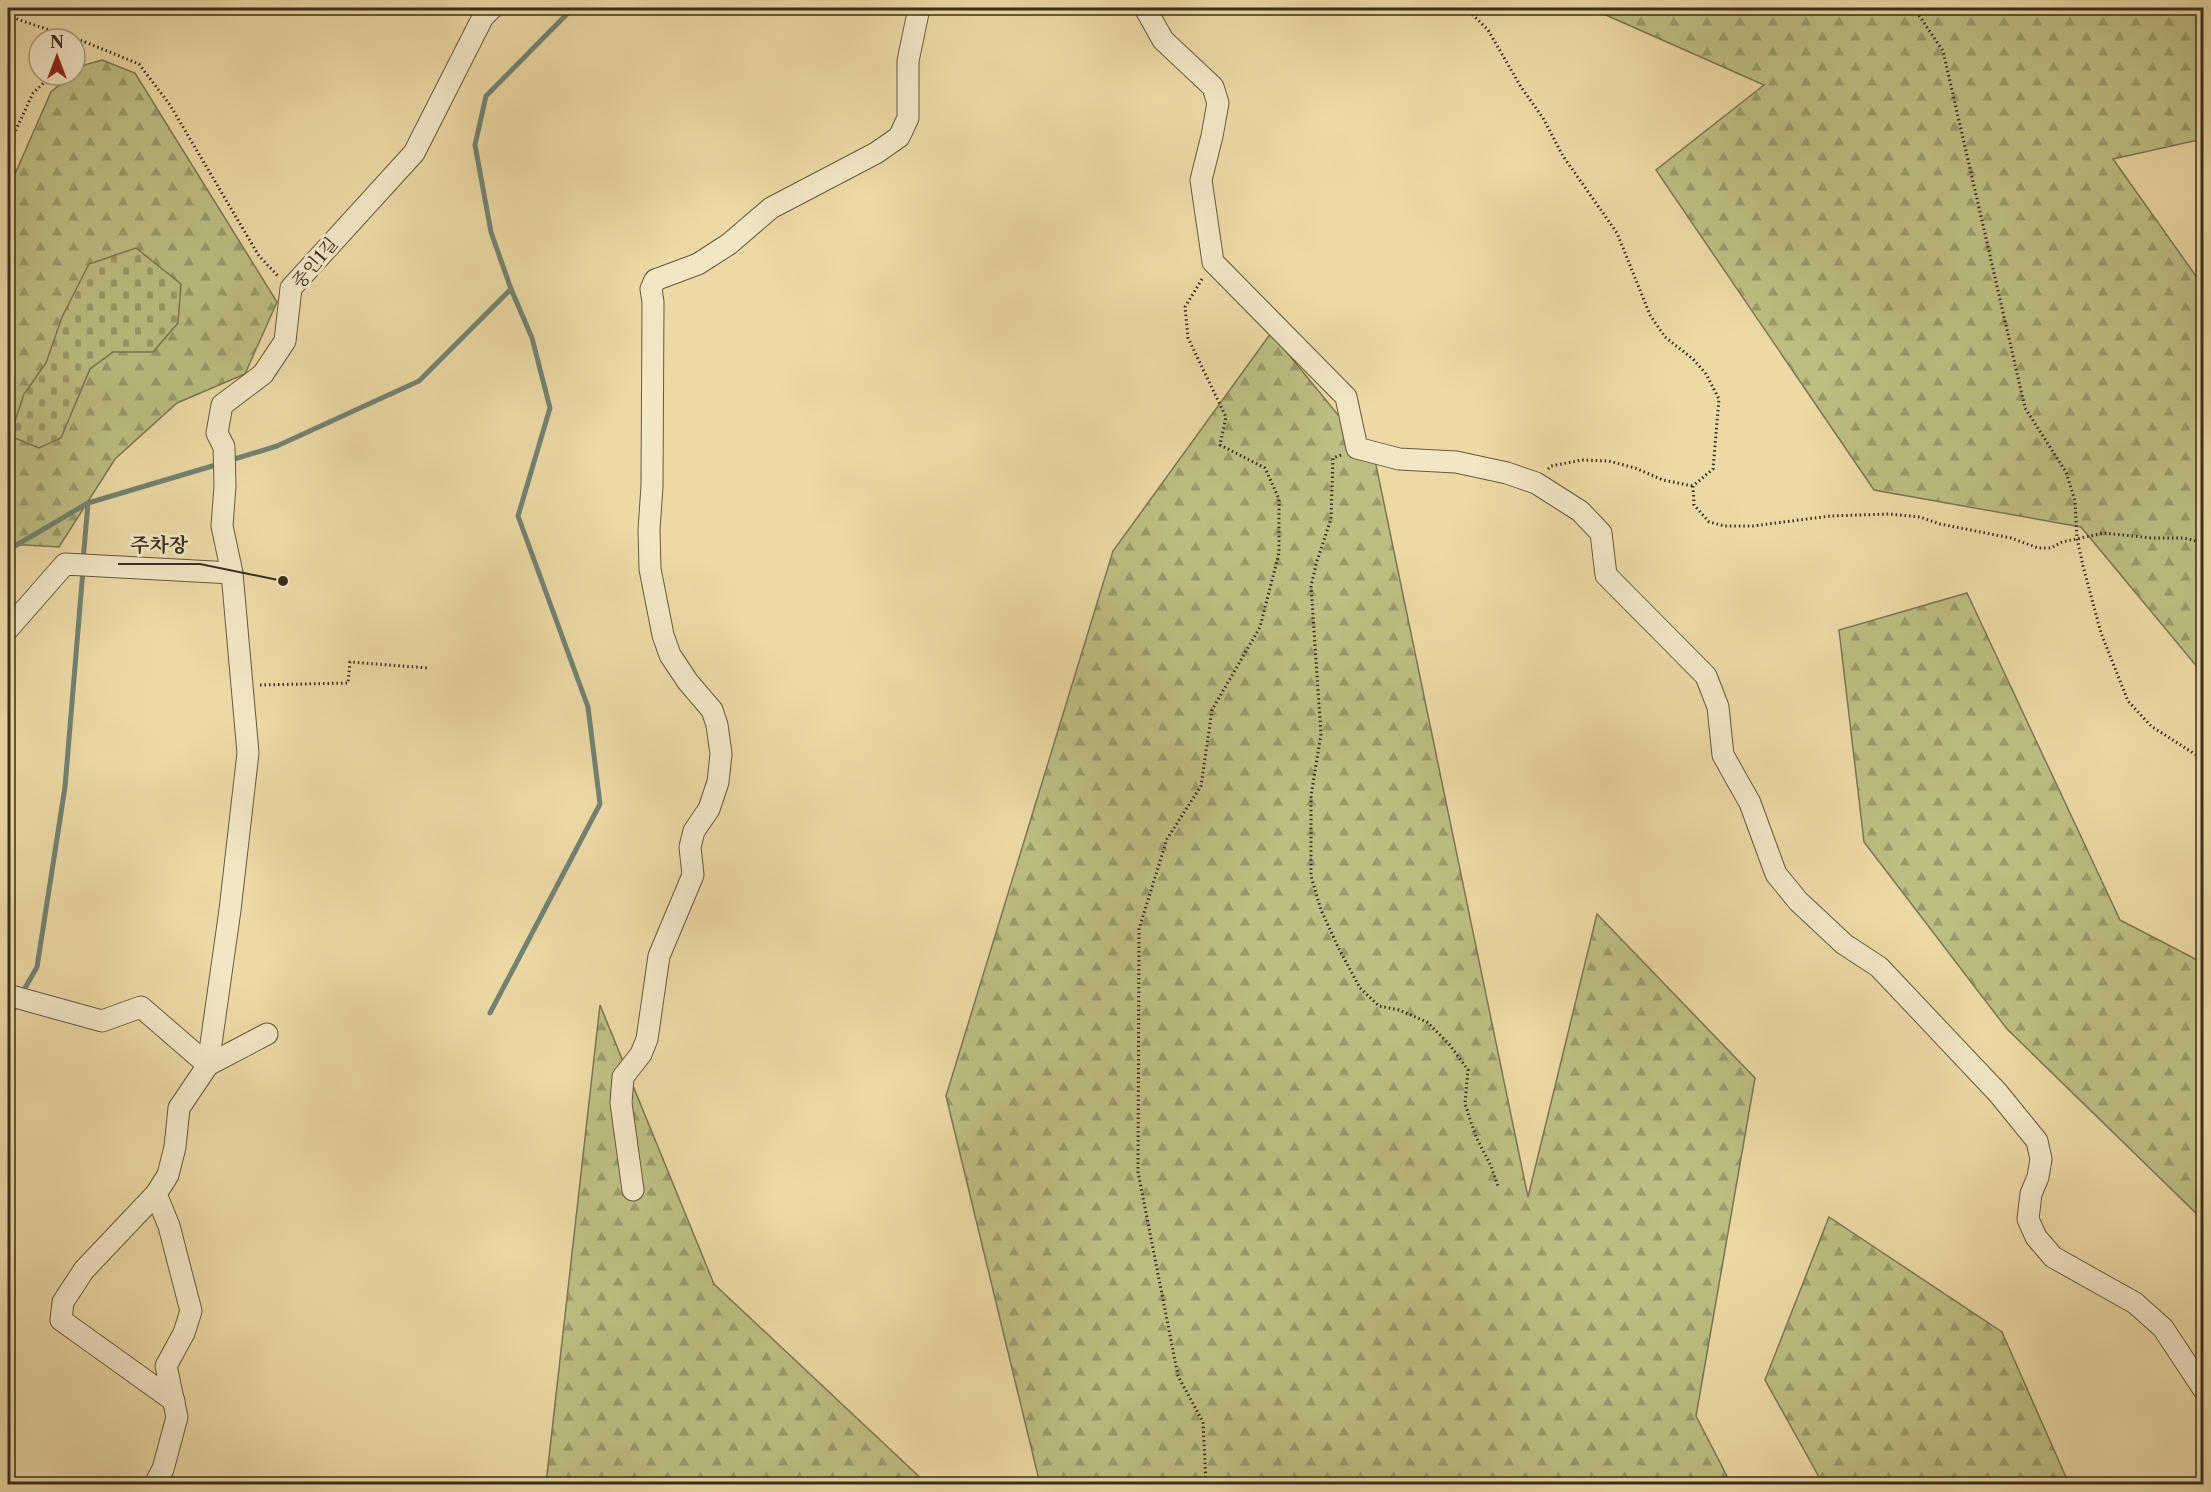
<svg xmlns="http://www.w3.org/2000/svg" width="2211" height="1492" viewBox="0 0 2211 1492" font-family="'Libre Caslon Text','Noto Serif KR',serif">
  <defs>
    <pattern id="forest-firs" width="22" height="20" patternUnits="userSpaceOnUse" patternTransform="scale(1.5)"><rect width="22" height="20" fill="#bdbe83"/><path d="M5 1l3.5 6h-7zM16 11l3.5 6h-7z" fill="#9b9b6a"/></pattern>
    <pattern id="cemetery-stones" width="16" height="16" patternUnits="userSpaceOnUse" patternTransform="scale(1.5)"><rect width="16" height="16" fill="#bdbe83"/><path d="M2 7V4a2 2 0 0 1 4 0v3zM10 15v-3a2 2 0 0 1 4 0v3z" fill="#9b9b6a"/></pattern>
  </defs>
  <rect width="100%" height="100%" fill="#ebd9a6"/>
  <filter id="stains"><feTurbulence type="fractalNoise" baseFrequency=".00333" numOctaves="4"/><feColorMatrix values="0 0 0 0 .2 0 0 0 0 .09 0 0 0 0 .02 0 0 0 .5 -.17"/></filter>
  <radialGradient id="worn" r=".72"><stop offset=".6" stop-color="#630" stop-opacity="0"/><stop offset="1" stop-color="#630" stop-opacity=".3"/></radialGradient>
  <g fill="url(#forest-firs)" stroke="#7c7650" stroke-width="1.5">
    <polygon points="1590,8 2203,8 2203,139 2113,159 2203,286 2203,674 2081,527 1874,490 1656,170 1764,85"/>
    <polygon points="102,60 135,73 277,302 245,374 177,403 115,459 59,547 8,544 8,190 51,92 71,75 75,75 75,71 81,66"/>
    <polygon points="1271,333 1375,460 1528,1197 1597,914 1755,1078 1696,1416 1731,1484 1040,1484 946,1096 1113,551"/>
    <polygon points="1967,593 2120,920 2203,963 2203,1220 2007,1029 1864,842 1839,630"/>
    <polygon points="600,1005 714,1284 927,1484 546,1484"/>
    <polygon points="1829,1217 2002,1332 2069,1484 1823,1484 1765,1380"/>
  </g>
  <polygon fill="url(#cemetery-stones)" stroke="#7c7650" stroke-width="1.5" points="136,248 181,284 178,323 153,352 113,352 90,369 61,438 39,448 10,436 24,394 46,363 62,317 89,264"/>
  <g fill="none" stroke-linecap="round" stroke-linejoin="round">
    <g stroke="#738270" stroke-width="5">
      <polyline points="228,461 277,446 419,381 511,289 491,232 475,145 486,96 573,8"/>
      <polyline points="8,550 88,503"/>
      <polyline points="83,561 88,503 219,464"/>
      <polyline points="21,995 37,967 65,787 83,570"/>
      <polyline points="490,1013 600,804 588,707 518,516 550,408 532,338 511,289"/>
      <polyline points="8,1020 17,1003"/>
    </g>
    <defs>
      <g id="street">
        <polyline points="1145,8 1163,40 1213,87 1218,103 1212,136 1201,180 1213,262 1346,397 1357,448 1399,459 1456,462 1507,473 1536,483 1580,511 1601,533 1606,575 1706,676 1718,707 1723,755 1750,803 1776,874 1798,901 1844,944 1879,967 1998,1093 2037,1141 2041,1159 2038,1177 2031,1194 2028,1219 2036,1237 2053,1257 2135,1303 2163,1328 2204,1390"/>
        <polyline points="8,629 65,564 232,573"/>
        <polyline points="8,995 102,1021 141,1007 208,1065 267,1034"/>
        <polyline points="633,1190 621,1103 623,1077 641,1054 647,1039 659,956 693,875 690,847 694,831 709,809 718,782 721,754 717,725 712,710 688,682 670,655 663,635 650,569 649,530 652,486 653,302 651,289 655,280 698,264 729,244 771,208 876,153 899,137 908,118 908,61 919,8"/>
        <polyline points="156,1194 84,1270 63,1302 61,1320 174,1401"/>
        <polyline points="155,1484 163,1469 177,1417 166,1366 184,1333 191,1311 169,1226 156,1194 168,1175 175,1147 179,1108 208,1065 230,910 248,753 232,573 222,526 225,486 224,447 217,433 222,405 263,374 285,341 291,288 414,153 483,17 492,8"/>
      </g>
    </defs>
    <use href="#street" stroke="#67583e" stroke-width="23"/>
    <g stroke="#3b2d1c" stroke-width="3" stroke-dasharray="1.5 3" stroke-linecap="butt">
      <polyline points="1466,8 1488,30 1521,87 1543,118 1563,156 1617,233 1650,315 1665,337 1693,359 1706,374 1719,399 1713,469 1693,486"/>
      <polyline points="1914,8 1943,51 2025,408 2066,472 2075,501 2077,538 2083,566 2101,633 2128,701 2151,726 2204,760"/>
      <polyline points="8,16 85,42 139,64 170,105 259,256 278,276"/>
      <polyline points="75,52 85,42"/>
      <polyline points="8,147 33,93 52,75"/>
      <polyline points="1202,279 1185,307 1188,338 1226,417 1220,445 1265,468 1279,499 1279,553 1260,627 1212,710 1201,786 1167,839 1139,929 1138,1172 1178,1376 1203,1422 1206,1484"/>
      <polyline points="1341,455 1333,458 1331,519 1317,561 1311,586 1321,734 1311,796 1311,876 1321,910 1338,947 1360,988 1379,1006 1399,1010 1427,1022 1449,1044 1468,1070 1465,1104 1476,1137 1491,1166 1498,1186"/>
      <polyline points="1548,469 1551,466 1582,460 1609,461 1635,468 1663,480 1693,486"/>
      <polyline points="1693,486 1694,505 1709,522 1725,526 1753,526 1830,516 1889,514 1920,517 1940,524 2011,538 2038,548 2051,548 2062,542 2104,533 2151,538 2184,538 2204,543"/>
      <polyline points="260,685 348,683 350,662 428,668"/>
    </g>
    <use href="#street" stroke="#f2e6c5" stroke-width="21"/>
  </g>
  <g text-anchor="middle" stroke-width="6" stroke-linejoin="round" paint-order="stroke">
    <g font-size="18" fill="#3b2d1c" stroke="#f2e6c5">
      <text transform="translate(315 263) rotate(-50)" y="6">중인1길</text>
    </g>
  </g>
  <path fill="none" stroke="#3b2d1c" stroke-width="2" d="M283 581L200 564H118"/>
  <circle fill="#3b2d1c" stroke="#f2e6c5" stroke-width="2" cx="283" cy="581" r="6"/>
  <g font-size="20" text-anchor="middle" font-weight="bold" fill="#3b2d1c" stroke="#f2e6c5" stroke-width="6" stroke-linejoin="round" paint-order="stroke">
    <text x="159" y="552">주차장</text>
  </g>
  <rect width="2211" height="1492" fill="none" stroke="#ebd9a6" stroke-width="30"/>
  <rect x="9" y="9" width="2193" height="1474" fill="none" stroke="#3b2d1c" stroke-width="3"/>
  <rect x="15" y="15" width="2181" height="1462" fill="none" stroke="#3b2d1c" stroke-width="1.5"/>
  <g transform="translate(57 57)"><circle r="28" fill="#f2e6c5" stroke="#a99c81" stroke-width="1.5"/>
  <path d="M0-4.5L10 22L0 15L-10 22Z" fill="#8f2418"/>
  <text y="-9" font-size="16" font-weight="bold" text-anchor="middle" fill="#3b2d1c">N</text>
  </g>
  <rect width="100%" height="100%" filter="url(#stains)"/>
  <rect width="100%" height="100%" fill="url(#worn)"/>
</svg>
